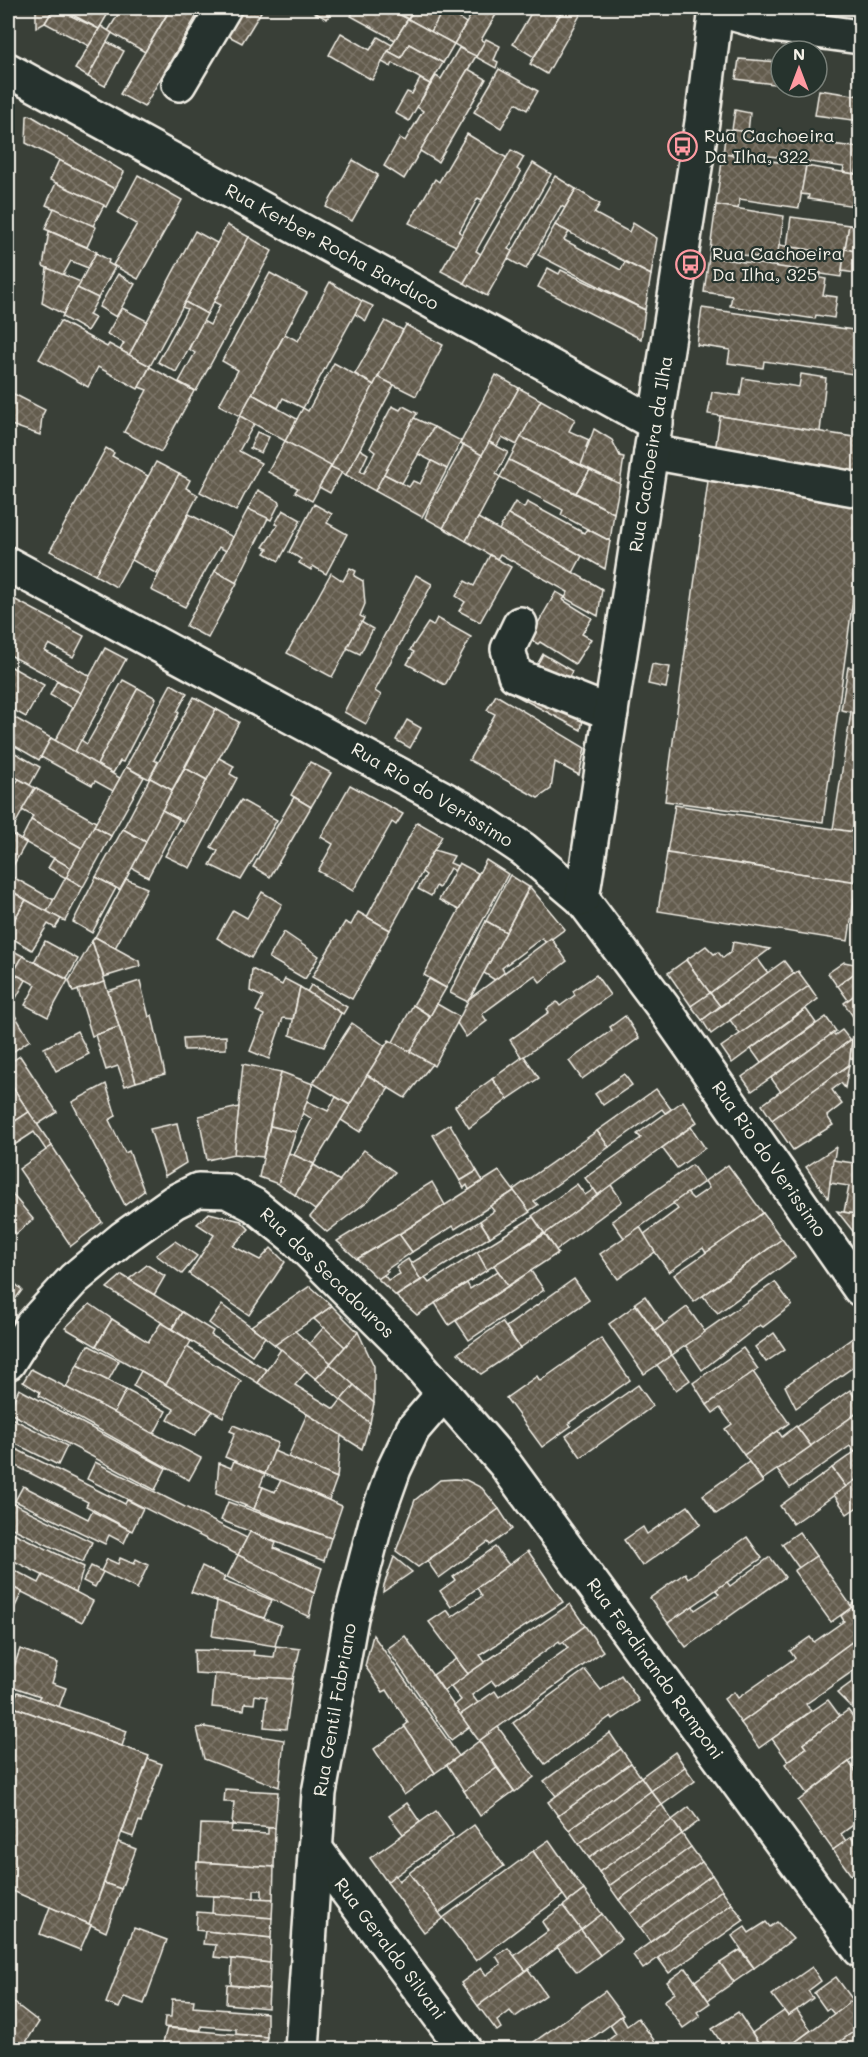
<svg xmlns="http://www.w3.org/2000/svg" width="868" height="2057" viewBox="0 0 868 2057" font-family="Mali,sans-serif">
  <defs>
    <pattern id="building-cross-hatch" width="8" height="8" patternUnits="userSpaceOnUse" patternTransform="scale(1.5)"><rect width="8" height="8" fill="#645c4e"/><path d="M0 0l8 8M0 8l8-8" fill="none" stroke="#7b7468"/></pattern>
  </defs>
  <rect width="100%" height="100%" fill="#393f37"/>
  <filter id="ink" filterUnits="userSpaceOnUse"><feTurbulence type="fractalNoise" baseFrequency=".0167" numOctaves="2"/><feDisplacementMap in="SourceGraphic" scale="12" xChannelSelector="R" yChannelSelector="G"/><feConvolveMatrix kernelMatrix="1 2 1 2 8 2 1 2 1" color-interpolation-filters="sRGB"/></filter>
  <g filter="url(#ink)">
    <g fill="url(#building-cross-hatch)" stroke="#f4f1e8" stroke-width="1.5">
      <polygon points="36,8 54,8 45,23 36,28"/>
      <polygon points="54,8 99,29 89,46 45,23"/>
      <polygon points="60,8 105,8 110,10 99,29"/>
      <polygon points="122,8 170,9 145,52 108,31"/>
      <polygon points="171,8 201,8 144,107 120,94"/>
      <polygon points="233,8 254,8 261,12 242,43 219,31"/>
      <polygon points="306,8 334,8 327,19"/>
      <polygon points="356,8 388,8 408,19 395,40 351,16"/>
      <polygon points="388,8 415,8 408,19"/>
      <polygon points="415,8 445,8 431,32 408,19"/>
      <polygon points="444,8 466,23 454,44 431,32"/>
      <polygon points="475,8 500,8 481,40 485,42 476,57 454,44"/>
      <polygon points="534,8 564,8 534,57 513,44"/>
      <polygon points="564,8 584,8 547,74 530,64"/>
      <polygon points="408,19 454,44 443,63 409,44 401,58 388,51"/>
      <polygon points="101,26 112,33 88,77 75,69"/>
      <polygon points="341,33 370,50 378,37 392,45 372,80 329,55"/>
      <polygon points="486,39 500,46 494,60 498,62 496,68 476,57"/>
      <polygon points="107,42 124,51 105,86 88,77"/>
      <polygon points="409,44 443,63 430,84 393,63 391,67 382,62 388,51 401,58"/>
      <polygon points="459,48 476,56 404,179 384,166 400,138 405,141 423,111 417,107 436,76 441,79"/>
      <polygon points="739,59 781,62 781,85 736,79"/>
      <polygon points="468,69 486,79 438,162 420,151"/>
      <polygon points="499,69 538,91 527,110 516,103 501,128 474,112"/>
      <polygon points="420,79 430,84 409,121 395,113 407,92 412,94"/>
      <polygon points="819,90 860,96 860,121 815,115"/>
      <polygon points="735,110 750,113 748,132 732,130"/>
      <polygon points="30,115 124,172 115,189 26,143 27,116"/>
      <polygon points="726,129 860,148 856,174 843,172 844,167 744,152 732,150 732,155 723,154"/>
      <polygon points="467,134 507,158 482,200 478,198 459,232 463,234 456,246 409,223 435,179 439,182"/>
      <polygon points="511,150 524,157 517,169 521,172 476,251 481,254 464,283 441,271"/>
      <polygon points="723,154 806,166 799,208 740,199 738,209 716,205"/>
      <polygon points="59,160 115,189 106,207 50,180"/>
      <polygon points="353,160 378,175 352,221 326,207"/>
      <polygon points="533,163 551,174 508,249 512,251 487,296 464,283"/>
      <polygon points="806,166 860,175 855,206 808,199 809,195 801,194"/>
      <polygon points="138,175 182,200 138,279 113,265 137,224 118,213"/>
      <polygon points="555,176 576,189 565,208 561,206 526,269 508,259"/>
      <polygon points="56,183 104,205 93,226 46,205"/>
      <polygon points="576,189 600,204 594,213 629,232 633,223 657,238 651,275 555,225"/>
      <polygon points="716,205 784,216 777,260 729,253 728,260 709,257"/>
      <polygon points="54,208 96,227 87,247 45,229"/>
      <polygon points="791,217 849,225 844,255 787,247"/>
      <polygon points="227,225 249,237 207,314 185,302"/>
      <polygon points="555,225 569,232 564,240 621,270 625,262 651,275 645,310 538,255"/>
      <polygon points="849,225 860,227 860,252 845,249"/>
      <polygon points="49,231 97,252 88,268 71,261 63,275 43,266"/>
      <polygon points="195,231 217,243 150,366 129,355"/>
      <polygon points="249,237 272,251 196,391 179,382 195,353 189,349 203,321 210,325 220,305 214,302"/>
      <polygon points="779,245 844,255 841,277 776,267"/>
      <polygon points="845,249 860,252 855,273 842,271"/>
      <polygon points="96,253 109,260 108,263 115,267 98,298 77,288"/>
      <polygon points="709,257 821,273 820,278 826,279 823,295 837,297 834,318 816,315 815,319 730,306 732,296 704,292"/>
      <polygon points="47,268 81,282 63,314 42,303"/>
      <polygon points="548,268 559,274 561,270 645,310 641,339 538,287"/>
      <polygon points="270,273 307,293 240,416 219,405 238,370 222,361"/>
      <polygon points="118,274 135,284 116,317 99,307"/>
      <polygon points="330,282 362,301 303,408 283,398 278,408 252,394 285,334 298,341"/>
      <polygon points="77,288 98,298 89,315 95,318 87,331 62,317"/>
      <polygon points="362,301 373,306 366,321 355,314"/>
      <polygon points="185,302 207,314 176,372 158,362 187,309 182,307"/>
      <polygon points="122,308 147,321 129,355 120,350 124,343 107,334"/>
      <polygon points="702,308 860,331 860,375 764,361 763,368 728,363 730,350 697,345"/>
      <polygon points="60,321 107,347 109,344 150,366 138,389 98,367 88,387 39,359"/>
      <polygon points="385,321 403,330 374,385 355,374"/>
      <polygon points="406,325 443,345 416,396 378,377"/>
      <polygon points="334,363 374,385 331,467 285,441 303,408 308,411"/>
      <polygon points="150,367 194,391 161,452 124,432 147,390 139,387"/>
      <polygon points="801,374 826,378 820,432 708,414 712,392 740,396 743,378 799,387"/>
      <polygon points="496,375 519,388 482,455 460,444"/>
      <polygon points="378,377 394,385 346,475 331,467"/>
      <polygon points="519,388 541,400 517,445 502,437 497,446 489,442"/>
      <polygon points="10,392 45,410 42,416 40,435 8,424"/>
      <polygon points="252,394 297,419 285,441 240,416"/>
      <polygon points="541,400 575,419 569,431 589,440 586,447 589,448 581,465 521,437"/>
      <polygon points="392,406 400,410 403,406 417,413 375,491 346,475 360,449 368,454 360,471 364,473 375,452 370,448"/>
      <polygon points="240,416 254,424 239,451 261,463 236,511 200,492"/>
      <polygon points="720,416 860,438 860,483 714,459"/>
      <polygon points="414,418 434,427 402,483 384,474"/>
      <polygon points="434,427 461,441 447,469 418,454"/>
      <polygon points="594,429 612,440 620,456 624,457 620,484 581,465"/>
      <polygon points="257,432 269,437 261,453 250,448"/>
      <polygon points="521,437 590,470 576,493 509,460"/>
      <polygon points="285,441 331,466 312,501 295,492 298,488 268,472"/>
      <polygon points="489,442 508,452 496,474 500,477 466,541 443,528"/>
      <polygon points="464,445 482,455 443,528 425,518 435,492 437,493"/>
      <polygon points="106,448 114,453 112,456 148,476 95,575 50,551"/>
      <polygon points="509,460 614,513 610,541 561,515 563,510 500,477"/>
      <polygon points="432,461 447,469 422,517 375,491 384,474 409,487 413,481 420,484"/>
      <polygon points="156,462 179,474 116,587 95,575"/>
      <polygon points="331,467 342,472 330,493 319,487"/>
      <polygon points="590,470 620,484 614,513 576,493"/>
      <polygon points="179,474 190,480 186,488 198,495 157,574 132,560"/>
      <polygon points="708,481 860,501 860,547 823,822 665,801"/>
      <polygon points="258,490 280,502 271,520 248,509"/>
      <polygon points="515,502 524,508 527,502 584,533 587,529 610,541 605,569 508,514"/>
      <polygon points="314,504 332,514 327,523 347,534 326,574 313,566 311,570 299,563 301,559 289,552"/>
      <polygon points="248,509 268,518 236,583 215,571"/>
      <polygon points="283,510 301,520 279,561 265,553 268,549 263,547 278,525 275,524"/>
      <polygon points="189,514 233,537 226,551 219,547 185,607 151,590"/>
      <polygon points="508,514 582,556 573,573 499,530"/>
      <polygon points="478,518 602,589 598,616 565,598 568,592 500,554 497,559 466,541"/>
      <polygon points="490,555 511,567 480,622 459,611 465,602 456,596 465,581 474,586"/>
      <polygon points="350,568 356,571 354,576 363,581 365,604 360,616 364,618 332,677 287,653 331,573 343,581"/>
      <polygon points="215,571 237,583 208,638 186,626"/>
      <polygon points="416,575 432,584 375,691 381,695 366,724 344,712"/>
      <polygon points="556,592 565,597 563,600 592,618 582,634 591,639 575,664 540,642 538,644 529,639"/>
      <polygon points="8,596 84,636 73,657 49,644 45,651 90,676 81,693 8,654"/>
      <polygon points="437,618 471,637 445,685 407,664 414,652 410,650 428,623 433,626"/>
      <polygon points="361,622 373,629 360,654 347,648"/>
      <polygon points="105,648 126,659 75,752 55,741"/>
      <polygon points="543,654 572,671 557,701 584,714 581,730 513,694 525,671 531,676"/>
      <polygon points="652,664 670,667 666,688 648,684"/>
      <polygon points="8,665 44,685 26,717 8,707"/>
      <polygon points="848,667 860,669 860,833 833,829 851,712 841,710"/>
      <polygon points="123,680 138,688 97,765 75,752 81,740 87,744"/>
      <polygon points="57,681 81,693 73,708 50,695"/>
      <polygon points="171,684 187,693 177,712 179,713 154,760 158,762 149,779 126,767"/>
      <polygon points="138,688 156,698 123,762 120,761 113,773 97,765"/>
      <polygon points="496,695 585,748 579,775 555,762 551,789 538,798 469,760 495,714 487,710"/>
      <polygon points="194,697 216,709 172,790 150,778"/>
      <polygon points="216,709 239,722 207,780 185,768"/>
      <polygon points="8,714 51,738 39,760 8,742"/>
      <polygon points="407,720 421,728 410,748 396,740"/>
      <polygon points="51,738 120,778 113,791 95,781 92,785 41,757"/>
      <polygon points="8,749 40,767 30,785 8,773"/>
      <polygon points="219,758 234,766 230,774 237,778 190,868 165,856"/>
      <polygon points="310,762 331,773 311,807 291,795"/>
      <polygon points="126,767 144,777 111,836 94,826"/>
      <polygon points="185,768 207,780 184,822 162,810"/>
      <polygon points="8,778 16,783 19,779 35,788 14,826 8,822"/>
      <polygon points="150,778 172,790 146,842 123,829"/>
      <polygon points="350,785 403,814 396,825 392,822 353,891 318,871 333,844 321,837"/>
      <polygon points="35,788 96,822 82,848 31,820 33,816 22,810"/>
      <polygon points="294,797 311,807 270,877 253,867"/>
      <polygon points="241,800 277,820 241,880 210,865 218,851 211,847"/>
      <polygon points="675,805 860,833 857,882 667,853"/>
      <polygon points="162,810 179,819 148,877 132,868"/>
      <polygon points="31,820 82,848 71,868 21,840"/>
      <polygon points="417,822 442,836 390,930 367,917"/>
      <polygon points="94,826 111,836 83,887 66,877"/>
      <polygon points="123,829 146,842 120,890 96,877"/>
      <polygon points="8,832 26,843 10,871 8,870"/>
      <polygon points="434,850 454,856 450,863 457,866 455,871 450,868 439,888 436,886 431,896 418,889 426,875 422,872"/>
      <polygon points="667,853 857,882 848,941 658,911"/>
      <polygon points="54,858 71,868 66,878 48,868"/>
      <polygon points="486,860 508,874 446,988 424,975"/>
      <polygon points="459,863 478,873 459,910 439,900"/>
      <polygon points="510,875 529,887 506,932 486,921"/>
      <polygon points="11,876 54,900 47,912 8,889 8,880"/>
      <polygon points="66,877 83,887 65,921 47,912"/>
      <polygon points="96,877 116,888 92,933 73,922"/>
      <polygon points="126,879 147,888 115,948 95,937"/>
      <polygon points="530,887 565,929 546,943 542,938 502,968 505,973 495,980 484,973"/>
      <polygon points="8,889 26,900 8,930"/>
      <polygon points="262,892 282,904 251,958 217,938 233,910 247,918"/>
      <polygon points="26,900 61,919 55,928 48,924 32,950 8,936 8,930"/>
      <polygon points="358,912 390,930 352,999 312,977 345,922 351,925"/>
      <polygon points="486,921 506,932 468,1002 450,993"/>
      <polygon points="284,932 319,956 305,979 269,958"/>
      <polygon points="95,937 139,961 140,966 104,977 92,941"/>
      <polygon points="551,938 567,961 540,982 535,975 482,1014 487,1021 466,1037 457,1023 469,999"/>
      <polygon points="45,941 78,959 67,979 34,962"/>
      <polygon points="92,941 105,982 73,992 69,981"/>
      <polygon points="733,942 770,949 710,993 686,960 706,946 714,954 718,952 723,958 731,952"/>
      <polygon points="8,948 23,956 8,984"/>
      <polygon points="23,956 68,980 48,1017 25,1005 36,985 13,973"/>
      <polygon points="757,958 768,973 720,1006 710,993"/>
      <polygon points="686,960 710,993 691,1006 668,973"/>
      <polygon points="784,961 794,974 711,1034 702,1020"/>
      <polygon points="844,962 860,965 860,969 837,986 828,973"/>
      <polygon points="252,969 282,985 285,979 300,987 293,1019 283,1018 269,1059 250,1051 264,1015 256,1011 263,997 250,991"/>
      <polygon points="860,969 859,992 848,1000 838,986"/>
      <polygon points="798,971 809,986 740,1034 730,1020"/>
      <polygon points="13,973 26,980 10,1009 8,1004 8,984"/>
      <polygon points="596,975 610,995 522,1058 510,1040 549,1012 547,1009 557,1002 560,1006 575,995 573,991"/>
      <polygon points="429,979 446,988 430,1016 413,1005"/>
      <polygon points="140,981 149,1017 152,1015 165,1074 136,1082 108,991"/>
      <polygon points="105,982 119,1027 92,1036 78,990"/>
      <polygon points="311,985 347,1007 343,1014 307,992"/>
      <polygon points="809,986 818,999 732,1063 721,1047"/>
      <polygon points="300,987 341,1013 324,1047 290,1035"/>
      <polygon points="859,992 856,1017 854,1018 844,1003"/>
      <polygon points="710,993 720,1006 702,1020 691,1006"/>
      <polygon points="8,1004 30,1040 8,1055"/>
      <polygon points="437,1004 460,1017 434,1066 410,1052"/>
      <polygon points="413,1005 430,1016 410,1052 393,1042"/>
      <polygon points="858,1006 860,1006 860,1060 850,1058"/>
      <polygon points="806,1009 816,1023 761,1063 751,1049"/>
      <polygon points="625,1016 639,1038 582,1079 569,1061 612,1030 610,1027"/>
      <polygon points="826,1017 836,1031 752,1091 742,1077"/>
      <polygon points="352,1023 385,1046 350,1105 313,1083"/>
      <polygon points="119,1027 136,1082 125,1086 118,1066 106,1070 95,1035"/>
      <polygon points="842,1030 850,1040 781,1092 771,1078 833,1033 835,1035"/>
      <polygon points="77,1031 89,1054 56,1071 44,1048"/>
      <polygon points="226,1036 226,1049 184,1050 183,1038"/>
      <polygon points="852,1039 849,1065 772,1120 762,1105"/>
      <polygon points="389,1040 432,1064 405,1098 367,1075"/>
      <polygon points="20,1056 57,1112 37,1125 8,1080 8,1064"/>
      <polygon points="524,1056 539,1078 508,1099 492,1079"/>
      <polygon points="243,1064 281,1072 263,1157 234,1154"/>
      <polygon points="849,1065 845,1088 841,1083 832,1090 842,1104 827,1116 833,1125 793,1150 772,1120"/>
      <polygon points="281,1072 313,1084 296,1132 270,1126"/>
      <polygon points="624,1074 632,1085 603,1105 595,1094"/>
      <polygon points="367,1075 389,1088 360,1132 341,1120"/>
      <polygon points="492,1079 508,1099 469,1128 455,1106"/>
      <polygon points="8,1080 29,1112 9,1125 8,1123"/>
      <polygon points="106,1084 116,1116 109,1120 125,1153 129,1151 144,1191 125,1205 72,1102"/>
      <polygon points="656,1089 671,1109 665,1113 662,1109 609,1147 597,1131"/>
      <polygon points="336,1097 350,1105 314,1164 294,1155 312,1119 303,1113 307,1101 328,1111"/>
      <polygon points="683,1101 697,1122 598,1195 585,1178 641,1138 637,1134"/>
      <polygon points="239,1107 234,1154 207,1160 199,1116"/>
      <polygon points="29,1112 52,1146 46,1150 34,1132 8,1149 8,1126"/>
      <polygon points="177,1123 186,1163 165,1176 150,1129"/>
      <polygon points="450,1124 477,1171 460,1181 433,1135"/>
      <polygon points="270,1126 296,1132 278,1184 259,1177"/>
      <polygon points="691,1127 705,1148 677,1168 662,1148"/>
      <polygon points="597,1131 609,1147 534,1201 538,1205 529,1211 513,1190"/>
      <polygon points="52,1146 102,1222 71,1246 19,1169"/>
      <polygon points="836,1147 830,1183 828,1198 806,1167"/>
      <polygon points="364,1150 395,1172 369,1200 327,1232 310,1217"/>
      <polygon points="289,1153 314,1164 295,1195 278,1184"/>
      <polygon points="833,1160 860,1164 860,1215 844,1212 849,1186 830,1183"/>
      <polygon points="314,1165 340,1181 315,1210 295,1195"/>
      <polygon points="692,1165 704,1182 624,1238 612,1221"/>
      <polygon points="728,1165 763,1213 706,1253 703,1248 669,1272 643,1235 678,1209 673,1203 687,1193 693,1199 709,1188 705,1181"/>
      <polygon points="477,1171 483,1181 469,1190 467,1185 464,1188 460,1181"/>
      <polygon points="499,1171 514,1191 455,1229 453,1226 412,1252 399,1234"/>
      <polygon points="432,1182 445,1205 399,1234 357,1259 337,1241"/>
      <polygon points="577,1184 585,1195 594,1189 598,1195 545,1234 532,1216"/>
      <polygon points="611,1185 622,1201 556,1250 545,1234"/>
      <polygon points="514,1191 530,1212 490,1237 480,1221 494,1211 490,1206"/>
      <polygon points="12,1194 33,1219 16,1234 8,1224 8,1198"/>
      <polygon points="837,1211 860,1215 860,1240"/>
      <polygon points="209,1213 241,1221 249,1229 233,1246 260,1260 271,1248 285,1262 249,1315 189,1274 214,1235 197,1224"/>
      <polygon points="763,1213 782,1239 694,1302 674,1275"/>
      <polygon points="533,1217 544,1233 487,1270 477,1252"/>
      <polygon points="480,1221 490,1237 421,1280 410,1264"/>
      <polygon points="640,1227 655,1252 618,1279 600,1254"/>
      <polygon points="399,1234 412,1252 386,1270 388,1272 378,1279 357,1259"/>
      <polygon points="545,1234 558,1253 508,1286 494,1265"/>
      <polygon points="782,1239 795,1257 718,1313 709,1304 703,1296"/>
      <polygon points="175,1241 197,1256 182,1274 156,1255"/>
      <polygon points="477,1252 487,1270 417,1315 396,1296 425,1278 429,1283"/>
      <polygon points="408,1259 421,1280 396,1296 378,1279 384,1275 388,1280 400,1274 396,1267"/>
      <polygon points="147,1265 165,1276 154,1295 129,1279"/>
      <polygon points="498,1271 508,1286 449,1325 435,1303 467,1283 470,1289"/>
      <polygon points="531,1271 544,1290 469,1340 456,1321"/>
      <polygon points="122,1275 182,1312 172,1329 107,1288"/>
      <polygon points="8,1277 22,1290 8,1309"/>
      <polygon points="574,1279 589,1300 520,1348 506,1327"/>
      <polygon points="775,1282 792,1305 763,1327 760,1325 702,1370 685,1345"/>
      <polygon points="310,1286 332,1306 275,1345 251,1326"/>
      <polygon points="645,1296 664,1324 655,1331 635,1303"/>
      <polygon points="90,1304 112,1319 96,1346 65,1328"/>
      <polygon points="222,1305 265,1337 252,1355 209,1323"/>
      <polygon points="636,1305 672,1355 644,1374 609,1324"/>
      <polygon points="332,1306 358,1332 345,1347 314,1319"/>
      <polygon points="687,1307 705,1332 672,1355 655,1331"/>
      <polygon points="182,1312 213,1331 211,1335 267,1370 258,1383 172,1329"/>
      <polygon points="112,1319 148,1342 161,1323 191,1341 166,1385 96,1346"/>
      <polygon points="502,1322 520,1348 481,1374 458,1353"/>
      <polygon points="324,1327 345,1347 331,1363 309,1344"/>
      <polygon points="295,1331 331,1363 316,1379 275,1345"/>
      <polygon points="358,1332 374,1366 374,1403 330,1364"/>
      <polygon points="774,1333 785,1349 766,1362 755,1347"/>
      <polygon points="854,1337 860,1347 860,1362 796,1408 785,1386"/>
      <polygon points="601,1338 630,1380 569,1423 571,1426 542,1447 506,1398 537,1376 540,1381"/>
      <polygon points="88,1345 119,1361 108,1381 77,1365"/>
      <polygon points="187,1347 241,1381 223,1417 166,1385"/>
      <polygon points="743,1348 758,1369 707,1405 693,1383"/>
      <polygon points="281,1349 307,1371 295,1385 334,1409 341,1400 370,1423 362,1449 258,1383"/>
      <polygon points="672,1355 690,1380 676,1390 657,1365"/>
      <polygon points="330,1364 354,1385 341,1400 316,1379"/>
      <polygon points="77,1365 126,1390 114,1413 66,1388"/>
      <polygon points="31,1369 201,1458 189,1480 39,1396 40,1392 23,1382"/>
      <polygon points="141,1371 213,1411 195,1435 168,1420 174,1409 133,1386"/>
      <polygon points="753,1372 789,1423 744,1455 725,1429 732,1424 720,1408 713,1413 707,1405"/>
      <polygon points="354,1385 374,1403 370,1423 341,1400"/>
      <polygon points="638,1385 653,1406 581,1457 566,1436"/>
      <polygon points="19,1389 166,1468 155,1490 8,1412"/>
      <polygon points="126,1390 166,1411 154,1434 114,1413"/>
      <polygon points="850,1390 860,1405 860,1411 811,1446 797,1427"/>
      <polygon points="860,1411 860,1448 854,1452 850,1446 790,1488 777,1470"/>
      <polygon points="307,1414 341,1435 337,1478 288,1457"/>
      <polygon points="9,1417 67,1446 58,1465 8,1440"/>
      <polygon points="233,1425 278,1443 265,1474 225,1457 235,1433 230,1431"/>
      <polygon points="796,1426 811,1446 762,1480 744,1455 778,1431 782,1437"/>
      <polygon points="8,1445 125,1504 127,1500 143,1508 132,1531 86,1506 88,1502 8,1462"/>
      <polygon points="860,1448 860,1477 846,1487 832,1468"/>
      <polygon points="274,1451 337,1478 329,1500 265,1474"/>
      <polygon points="234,1461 265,1474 260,1486 263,1487 254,1509 216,1494 219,1463 231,1468"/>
      <polygon points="95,1462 247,1538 238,1555 87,1479"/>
      <polygon points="749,1462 763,1482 716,1514 703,1495"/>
      <polygon points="832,1468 846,1487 793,1524 780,1506"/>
      <polygon points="860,1477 860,1508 859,1506 847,1514 834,1495"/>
      <polygon points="455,1479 466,1480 482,1488 499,1509 418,1567 396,1551 415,1500 440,1480"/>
      <polygon points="281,1480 342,1506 331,1538 254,1509 263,1487 275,1492"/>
      <polygon points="23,1486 88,1519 92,1511 130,1530 124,1543 109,1535 105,1544 15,1501"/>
      <polygon points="8,1501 92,1542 83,1562 8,1526"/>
      <polygon points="228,1502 331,1538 324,1561 221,1520"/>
      <polygon points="688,1506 701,1524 642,1566 624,1540 643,1527 647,1534"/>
      <polygon points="499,1509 512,1529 490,1545 488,1542 439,1578 427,1561"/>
      <polygon points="8,1530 84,1567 76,1592 8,1558"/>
      <polygon points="250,1532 276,1543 274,1548 322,1568 314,1593 238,1555"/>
      <polygon points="799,1532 816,1556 799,1568 782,1544"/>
      <polygon points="747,1537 762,1558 668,1623 650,1598 685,1573 688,1578"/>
      <polygon points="495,1547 509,1565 451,1607 440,1591 455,1580 453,1577"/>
      <polygon points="528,1551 563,1602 480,1655 485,1662 468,1674 429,1622 447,1610 452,1617 482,1596 477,1588"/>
      <polygon points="238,1555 314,1593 309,1617 227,1577"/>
      <polygon points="816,1556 852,1607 831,1622 794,1571"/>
      <polygon points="394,1557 412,1572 383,1592 384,1585"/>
      <polygon points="770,1557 785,1577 686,1647 668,1623 693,1606 695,1610 719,1594 716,1590 727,1582 730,1586"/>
      <polygon points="120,1558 134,1564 136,1559 148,1565 137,1589 101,1571 107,1559 118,1564"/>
      <polygon points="91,1566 103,1572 95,1587 83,1581"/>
      <polygon points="202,1566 225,1577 223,1581 272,1600 264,1618 191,1592"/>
      <polygon points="8,1567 39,1583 43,1575 93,1601 82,1622 8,1585"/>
      <polygon points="8,1585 22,1592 11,1615 8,1613"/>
      <polygon points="860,1598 860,1618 851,1605"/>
      <polygon points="217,1601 281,1625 275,1646 212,1636"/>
      <polygon points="570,1604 585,1626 561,1644 559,1641 496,1686 492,1681 472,1695 478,1703 460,1715 454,1706 461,1700 450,1686"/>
      <polygon points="852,1607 860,1618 860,1636 741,1723 724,1699 734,1692 738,1698 795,1658 790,1651 810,1637 814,1642 844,1621 841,1616"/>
      <polygon points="585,1626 603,1651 479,1741 460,1715 495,1691 499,1697 568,1648 563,1642"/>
      <polygon points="373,1635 459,1756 435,1773 404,1726 408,1723 387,1690 383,1692 365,1666"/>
      <polygon points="405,1636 469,1727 451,1740 387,1649"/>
      <polygon points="860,1636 860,1666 806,1704 811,1711 759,1748 741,1723"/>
      <polygon points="276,1646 300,1649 293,1679 195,1673 194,1650 254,1651 253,1655 274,1657"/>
      <polygon points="20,1649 58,1663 52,1683 66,1688 59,1707 38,1699 40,1696 8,1685"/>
      <polygon points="456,1659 468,1674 444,1691 433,1675"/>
      <polygon points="585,1670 601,1690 621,1675 639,1701 613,1719 611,1716 545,1764 513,1723"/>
      <polygon points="215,1674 293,1679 286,1729 264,1727 267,1697 255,1695 254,1704 245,1703 244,1710 212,1707"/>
      <polygon points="852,1682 860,1690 860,1700 851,1707 837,1693"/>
      <polygon points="18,1692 127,1731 122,1746 8,1705 8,1694 15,1697"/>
      <polygon points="828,1700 840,1716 803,1744 806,1748 788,1761 772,1739"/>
      <polygon points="8,1705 149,1756 89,1924 8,1889"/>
      <polygon points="848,1710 860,1726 860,1753 807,1794 785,1764 806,1748 803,1744"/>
      <polygon points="205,1727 284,1740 279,1787 204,1759 197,1728"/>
      <polygon points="405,1727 435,1773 404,1795 374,1749"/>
      <polygon points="498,1727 534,1777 515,1792 479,1741"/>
      <polygon points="610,1733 621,1749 556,1796 544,1781"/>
      <polygon points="479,1741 497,1768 464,1791 447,1765"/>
      <polygon points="621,1749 631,1763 558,1816 548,1802"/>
      <polygon points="675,1752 685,1767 651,1791 641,1777"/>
      <polygon points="148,1759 162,1764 141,1822 139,1821 133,1837 122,1833"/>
      <polygon points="849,1762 858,1775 860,1773 860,1820 841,1834 846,1841 833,1850 798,1801"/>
      <polygon points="631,1763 641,1777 569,1830 558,1816"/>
      <polygon points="685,1767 695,1781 662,1805 651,1791"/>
      <polygon points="497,1768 514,1791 480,1816 464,1791"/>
      <polygon points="641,1777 651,1791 579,1844 569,1830"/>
      <polygon points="225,1789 278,1792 275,1828 232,1825 234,1802 224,1802"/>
      <polygon points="651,1791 662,1805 589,1858 579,1844"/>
      <polygon points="407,1803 420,1822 403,1834 389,1816"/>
      <polygon points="662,1805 672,1820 599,1872 589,1858"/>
      <polygon points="689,1807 699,1821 682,1834 672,1820"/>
      <polygon points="436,1811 453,1835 387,1882 370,1858"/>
      <polygon points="672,1820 682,1834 609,1886 599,1872"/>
      <polygon points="201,1824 232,1825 231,1832 268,1834 268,1828 275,1828 274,1867 199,1862"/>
      <polygon points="474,1825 504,1866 439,1913 409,1873"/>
      <polygon points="860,1830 860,1850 851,1837"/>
      <polygon points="682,1834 691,1847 619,1900 609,1886"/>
      <polygon points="851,1837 860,1850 860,1868 851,1875 833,1850"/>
      <polygon points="549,1840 584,1890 568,1902 533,1851"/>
      <polygon points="118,1842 136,1849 121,1889 104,1883"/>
      <polygon points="691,1847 702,1862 630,1914 619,1900"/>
      <polygon points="533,1851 563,1895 476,1961 443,1918"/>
      <polygon points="197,1862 274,1867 273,1899 262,1899 262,1890 254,1890 254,1898 195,1895"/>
      <polygon points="702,1862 712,1875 640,1928 630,1914"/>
      <polygon points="409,1873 443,1918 424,1932 387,1882 395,1875 399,1881"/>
      <polygon points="712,1875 722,1890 650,1942 640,1928"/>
      <polygon points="104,1883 121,1889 106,1932 89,1924"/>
      <polygon points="584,1890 602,1914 581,1930 563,1906"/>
      <polygon points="722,1890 732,1904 643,1969 633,1955"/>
      <polygon points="213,1896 273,1899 272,1918 212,1914"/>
      <polygon points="732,1904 744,1920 669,1973 658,1958"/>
      <polygon points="563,1906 581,1930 526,1971 514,1956 548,1931 542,1922"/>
      <polygon points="50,1907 91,1925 80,1950 40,1934"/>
      <polygon points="197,1912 272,1918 271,1938 196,1930"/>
      <polygon points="602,1914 621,1939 600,1955 581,1930"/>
      <polygon points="766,1922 770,1927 777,1922 793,1939 754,1968 732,1936 745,1927 749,1933"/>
      <polygon points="134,1928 167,1940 144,2004 124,1997 119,2008 106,2003"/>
      <polygon points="581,1930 600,1955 577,1972 557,1947"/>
      <polygon points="205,1931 271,1938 270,1963 214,1957 216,1945 203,1944"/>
      <polygon points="508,1948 526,1971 478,2006 461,1983 481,1968 486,1975 501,1964 496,1956"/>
      <polygon points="740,1950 754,1968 734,1982 720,1963"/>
      <polygon points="232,1959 270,1963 269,1989 231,1985"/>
      <polygon points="720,1963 734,1982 708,2000 695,1981"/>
      <polygon points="812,1967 821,1981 808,1991 813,1998 788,2016 772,1995"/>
      <polygon points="686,1968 710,2003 697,2012 700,2016 683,2028 664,2001 675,1993 667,1982"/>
      <polygon points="528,1969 546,1995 515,2017 510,2011 497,2021 501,2028 497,2031 478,2006"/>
      <polygon points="836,1977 853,2000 834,2014 829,2008 826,2010 814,1993"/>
      <polygon points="227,1985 269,1989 268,2008 226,2004"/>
      <polygon points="605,1991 623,2015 576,2050 540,2050 534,2042"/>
      <polygon points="8,1998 39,2022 21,2050 8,2050"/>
      <polygon points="172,1999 194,2000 193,2007 267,2013 267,2037 236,2034 236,2029 201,2026 201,2030 164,2027 165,2017 171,2017"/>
      <polygon points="853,2000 860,2010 860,2027 830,2049 826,2044 817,2050 784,2050"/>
      <polygon points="797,2010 811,2030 784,2050 763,2050 752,2033 784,2011 788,2016"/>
      <polygon points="738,2012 752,2033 763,2050 726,2050 712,2029"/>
      <polygon points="621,2016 627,2026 638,2018 661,2050 595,2050 616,2034 610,2025"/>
      <polygon points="860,2027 860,2050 829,2050 830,2049"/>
      <polygon points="167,2028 267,2037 265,2050 161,2050"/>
    </g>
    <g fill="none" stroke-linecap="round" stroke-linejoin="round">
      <defs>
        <g id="minor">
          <polyline points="713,8 773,25 860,37"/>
          <polyline points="8,70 656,424"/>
          <polyline points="179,84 224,8"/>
          <polyline points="651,452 860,490"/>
          <polyline points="8,564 463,809 523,849 582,899 663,1007 860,1289"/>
          <polyline points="520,624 508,649 515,675 611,713"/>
          <polyline points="582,899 702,122 716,8"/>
          <polyline points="8,1363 32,1325 74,1279 123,1238 174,1202 198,1190 227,1191 254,1205 295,1238 399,1342 505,1464 860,1950"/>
          <polyline points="315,1848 465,2050"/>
          <polyline points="302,2050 319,1793 351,1618 378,1514 394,1469 413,1429 444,1393"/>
        </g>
      </defs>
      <use href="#minor" stroke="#f4f1e8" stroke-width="38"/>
      <use href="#minor" stroke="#26332d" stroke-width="33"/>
    </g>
  </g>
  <defs>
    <symbol id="bus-ring" viewBox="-11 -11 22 22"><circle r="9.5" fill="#26332d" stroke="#ff9aa2" stroke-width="1.5"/><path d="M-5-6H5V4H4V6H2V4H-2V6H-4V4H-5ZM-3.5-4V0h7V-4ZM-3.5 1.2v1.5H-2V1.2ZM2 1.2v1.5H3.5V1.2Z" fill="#ff9aa2"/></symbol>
  </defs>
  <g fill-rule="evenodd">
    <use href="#bus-ring" x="666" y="130" width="33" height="33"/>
    <use href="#bus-ring" x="674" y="248" width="33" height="33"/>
  </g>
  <g text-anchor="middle" stroke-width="4.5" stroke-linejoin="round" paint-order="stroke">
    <g font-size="18" fill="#f4f1e8" stroke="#26332d" text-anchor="start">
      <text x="704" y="142">Rua Cachoeira<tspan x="704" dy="21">Da Ilha, 322</tspan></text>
      <text x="712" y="260">Rua Cachoeira<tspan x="712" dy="21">Da Ilha, 325</tspan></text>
    </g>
    <g font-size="18" fill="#f4f1e8" stroke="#26332d">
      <text transform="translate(332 247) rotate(29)" y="6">Rua Kerber Rocha Barduco</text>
      <text transform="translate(651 454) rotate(-81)" y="6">Rua Cachoeira da Ilha</text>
      <text transform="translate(432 795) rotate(31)" y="6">Rua Rio do Verissimo</text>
      <text transform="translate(769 1159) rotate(55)" y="6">Rua Rio do Verissimo</text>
      <text transform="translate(327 1273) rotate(44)" y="6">Rua dos Secadouros</text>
      <text transform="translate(655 1669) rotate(54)" y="6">Rua Ferdinando Ramponi</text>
      <text transform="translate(335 1710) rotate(-80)" y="6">Rua Gentil Fabriano</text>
      <text transform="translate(390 1949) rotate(53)" y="6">Rua Geraldo Silvani</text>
    </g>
  </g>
  <rect width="868" height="2057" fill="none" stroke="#26332d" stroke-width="30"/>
  <rect x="15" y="15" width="838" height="2027" fill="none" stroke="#f4f1e8" stroke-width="2" filter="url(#ink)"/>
  <g transform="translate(799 69)"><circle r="28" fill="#26332d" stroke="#787f78" stroke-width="1.5"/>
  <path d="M0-4.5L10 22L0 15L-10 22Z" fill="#ff9aa2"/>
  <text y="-9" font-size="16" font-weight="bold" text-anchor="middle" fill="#f4f1e8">N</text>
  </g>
</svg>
